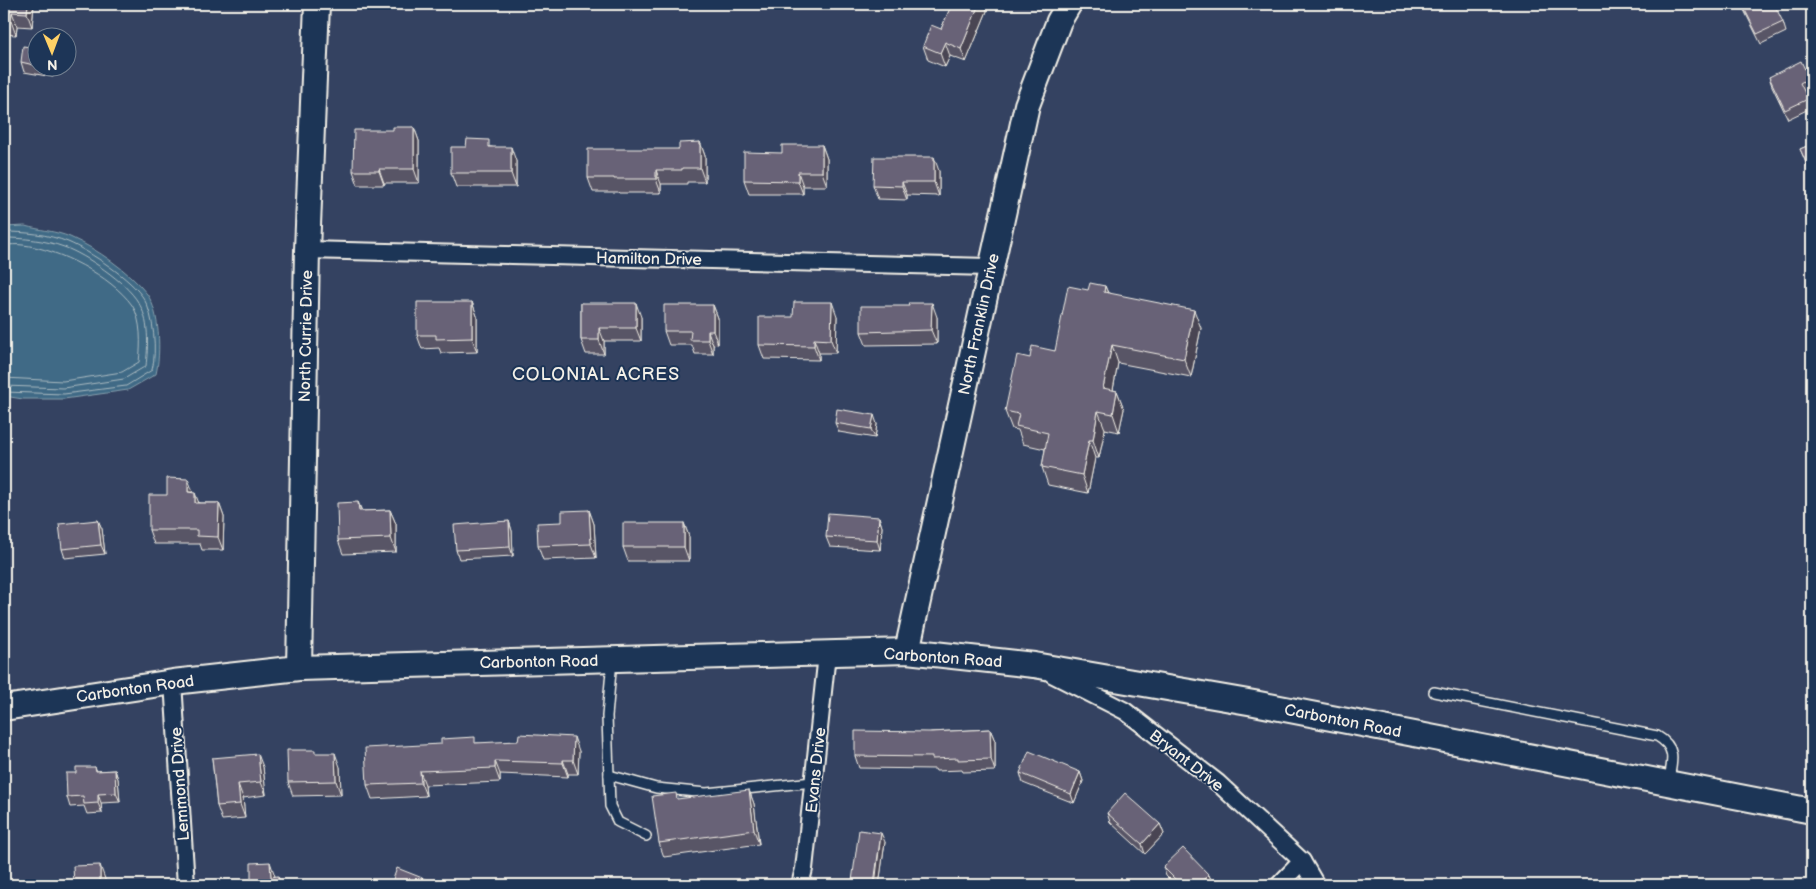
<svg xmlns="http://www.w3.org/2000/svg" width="1816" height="889" viewBox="0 0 1816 889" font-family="'Balsamiq Sans',sans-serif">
  <rect width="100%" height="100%" fill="#344261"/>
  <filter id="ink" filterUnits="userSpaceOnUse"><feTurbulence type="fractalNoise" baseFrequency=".02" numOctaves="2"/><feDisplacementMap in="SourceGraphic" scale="10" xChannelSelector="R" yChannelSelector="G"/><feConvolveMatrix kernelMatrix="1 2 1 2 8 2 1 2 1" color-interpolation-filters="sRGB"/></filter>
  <g filter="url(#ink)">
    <path fill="#3f6a86" stroke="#87a0ad" d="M 25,226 C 39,230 56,231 70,237 C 97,249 129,271 147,294 C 160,312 161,353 156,374 L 128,390 L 64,399 L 23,399 L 4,396 L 4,227 Z"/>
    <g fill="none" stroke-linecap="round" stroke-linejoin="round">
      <g stroke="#acbbc1" stroke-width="1">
        <path d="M 4,232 C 25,232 48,234 68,242 C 89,251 132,279 144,299 C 154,315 157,352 152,370 L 126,386 L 64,394 L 4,392"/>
        <path d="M 4,238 C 24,238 45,240 64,247 C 86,255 126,282 138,302 C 150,319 148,347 146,366 L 124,379 L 63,388 L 4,386"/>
        <path d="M 4,245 C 10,245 17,244 23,245 C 58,249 111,276 132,305 C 142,320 141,345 139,362 L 122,372 L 63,381 L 4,378"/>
      </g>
      <defs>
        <g id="lane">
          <polyline points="612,660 607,716 610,806 618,822 646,836"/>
          <path d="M 1434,692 L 1657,736 C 1678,748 1672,763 1668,783"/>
          <polyline points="609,775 656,788 706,793 813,782"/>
        </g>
        <g id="street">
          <polyline points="307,250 990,267"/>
          <polyline points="1052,674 1125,711 1218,783 1302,861 1316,885"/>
          <polyline points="173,682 186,885"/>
          <polyline points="800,885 804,869 827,654"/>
          <polyline points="1279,885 1302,861"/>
        </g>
        <g id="secondary">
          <polyline points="907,651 1027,105 1059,21 1069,4"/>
          <polyline points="299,668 307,250 317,4"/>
          <polyline points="4,708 173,682 299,668 907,651 1034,665 1254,703 1812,811"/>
        </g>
      </defs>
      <use href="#lane" stroke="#f4f1e8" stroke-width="12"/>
      <use href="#street" stroke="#f4f1e8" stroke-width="20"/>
      <use href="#secondary" stroke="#f4f1e8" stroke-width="28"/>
      <use href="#lane" stroke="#1d3557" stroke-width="9"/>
      <use href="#street" stroke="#1d3557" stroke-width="16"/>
      <use href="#secondary" stroke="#1d3557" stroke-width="24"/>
    </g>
    <g fill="#595466" stroke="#f4f1e8">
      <polygon points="4,4 34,4 32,27 17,26 16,35 4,34"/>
      <polygon points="952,4 985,4 987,11 966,62 950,56 945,67 928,60 923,46 941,29"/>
      <polygon points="1741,4 1767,6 1783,22 1786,32 1761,44"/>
      <polygon points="38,48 38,68 55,68 53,77 24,72 21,62"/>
      <polygon points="1769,77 1809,78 1812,88 1804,92 1811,108 1788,119 1772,86"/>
      <polygon points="414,127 419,141 419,183 384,183 384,185 358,185 353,171 393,130"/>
      <polygon points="700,142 705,156 705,182 687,182 687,184 661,184 661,193 619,193 618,192 593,192 588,178"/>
      <polygon points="1812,144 1812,177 1800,149"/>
      <polygon points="822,145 827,159 827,186 803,186 803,194 749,194 744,180 782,153"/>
      <polygon points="466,147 492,147 516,161 516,187 456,187 451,173"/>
      <polygon points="939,171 939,196 907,195 907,200 878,199 873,185"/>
      <polygon points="1105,286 1108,293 1201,328 1191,377 1118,363 1113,390 1117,391 1124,409 1119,432 1105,429 1099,458 1095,458 1088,493 1048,485 1042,467 1045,449 1023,444 1018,430 1012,429 1005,411 1030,358 1055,351 1088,290"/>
      <polygon points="472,302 477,316 477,352 441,353 439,348 422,349 417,335"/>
      <polygon points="581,303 641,317 641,341 604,341 604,354 586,354 581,340"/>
      <polygon points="713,305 718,318 718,344 713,345 713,354 695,354 692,345 669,345 664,331"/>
      <polygon points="909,306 937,317 937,344 866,345 861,332"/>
      <polygon points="837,316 836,353 819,353 819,360 764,359 759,345 793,317"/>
      <polygon points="835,423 877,424 875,438 839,432"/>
      <polygon points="193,493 199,503 219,503 224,517 223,550 202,550 200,544 154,544 149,530 167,495"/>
      <polygon points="358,502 362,511 390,510 396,524 396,552 343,554 338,540"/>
      <polygon points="589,510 594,524 596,558 543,560 538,546 562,522"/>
      <polygon points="879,517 882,527 880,550 830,547 826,537"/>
      <polygon points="98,520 102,529 105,554 65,558 62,549"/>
      <polygon points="509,521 512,531 513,556 459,559 456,550"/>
      <polygon points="684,523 689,537 689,561 628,561 623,547"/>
      <polygon points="990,729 995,741 995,771 963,772 962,770 936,771 935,769 859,768 855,756 931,732"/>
      <polygon points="477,743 579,751 578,774 568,774 568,777 500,774 500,782 425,785 426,796 372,799 367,785"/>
      <polygon points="212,758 263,767 266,795 243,798 245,818 222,820 217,806"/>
      <polygon points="95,767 97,771 115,770 118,779 120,802 101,803 102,813 87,814 84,806 70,807 67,797 76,773"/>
      <polygon points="340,767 341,795 293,796 288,782"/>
      <polygon points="1080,772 1083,781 1074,803 1023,783 1020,773"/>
      <polygon points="4,788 5,792 7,820 4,820"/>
      <polygon points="749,790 754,804 759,844 664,857 659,843"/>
      <polygon points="1107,813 1160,824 1164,834 1145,854 1110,822"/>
      <polygon points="885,842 879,885 854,885 852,881"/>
      <polygon points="1163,867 1209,875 1213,885 1175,885 1166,876"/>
    </g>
    <g fill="#494553" stroke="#f4f1e8">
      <polygon points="28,4 34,4 32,27 27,13"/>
      <polygon points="979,4 985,4 987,11 966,62 961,49"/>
      <polygon points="12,12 17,26 16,35 11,21"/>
      <polygon points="945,42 950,56 945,67 940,53"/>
      <polygon points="50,68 55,68 53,77"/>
      <polygon points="414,127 419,141 419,183 414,169"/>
      <polygon points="700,142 705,156 705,182 700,168"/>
      <polygon points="822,145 827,159 827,186 822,172"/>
      <polygon points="511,147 516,161 516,187 511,173"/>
      <polygon points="934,157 939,171 939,196 934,182"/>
      <polygon points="379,169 384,183 384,185 379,171"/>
      <polygon points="656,170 661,184 661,193 656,179"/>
      <polygon points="798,172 803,186 803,194 798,181"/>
      <polygon points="902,182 907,195 907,200 902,186"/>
      <polygon points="1105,286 1112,304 1104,292"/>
      <polygon points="472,302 477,316 477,352 472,338"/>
      <polygon points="832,302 837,316 836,353 831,340"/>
      <polygon points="636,303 641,317 641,341 636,328"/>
      <polygon points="932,303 937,317 937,344 931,330"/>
      <polygon points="713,305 718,318 718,344 713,331"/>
      <polygon points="1194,310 1201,328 1191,377 1184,359"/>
      <polygon points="599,328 604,341 604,354 599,340"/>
      <polygon points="708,331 713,345 713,354 708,340"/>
      <polygon points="814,339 819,353 819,360 814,346"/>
      <polygon points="1112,345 1118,363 1110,406 1103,388"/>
      <polygon points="1117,391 1124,409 1119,432 1113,414"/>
      <polygon points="1098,411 1105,429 1099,458 1093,440"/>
      <polygon points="874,415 877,424 875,438 871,429"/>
      <polygon points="1089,440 1095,458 1088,493 1082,475"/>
      <polygon points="188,479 193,492 188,492"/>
      <polygon points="195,493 200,506 195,503"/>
      <polygon points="358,502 363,516 359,511"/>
      <polygon points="219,503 224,517 223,550 218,537"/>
      <polygon points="390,510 396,524 396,552 391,538"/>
      <polygon points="589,510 594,524 596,558 591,544"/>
      <polygon points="879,517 882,527 880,550 877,540"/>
      <polygon points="98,520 102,529 105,554 101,545"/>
      <polygon points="509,521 512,531 513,556 510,547"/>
      <polygon points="684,523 689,537 689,561 684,547"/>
      <polygon points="990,729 995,741 995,771 991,759"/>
      <polygon points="574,737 579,751 578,774 573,760"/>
      <polygon points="335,753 340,767 341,795 336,781"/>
      <polygon points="258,754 263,767 266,795 261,782"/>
      <polygon points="563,760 568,774 568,777 563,763"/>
      <polygon points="495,761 500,774 500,782 495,768"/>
      <polygon points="115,770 118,779 120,802 116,793"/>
      <polygon points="420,771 425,785 426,796 421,783"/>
      <polygon points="1080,772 1083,781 1074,803 1071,794"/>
      <polygon points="238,784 243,798 245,818 240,804"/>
      <polygon points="4,788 5,792 7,820 4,810"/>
      <polygon points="749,790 754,804 759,844 754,830"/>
      <polygon points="98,794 101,803 102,813 98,803"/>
      <polygon points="1160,824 1164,834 1145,854 1142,844"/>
      <polygon points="881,833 885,842 879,885 875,885"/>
      <polygon points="270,862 275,876 271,877"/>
      <polygon points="100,865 105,879 105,885 100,885"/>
      <polygon points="1209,875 1213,885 1199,885"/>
      <polygon points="278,876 281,885 278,885"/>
    </g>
    <g fill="#686277" stroke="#f4f1e8">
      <polygon points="4,4 28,4 27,13 12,12 11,21 4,21"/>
      <polygon points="952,4 979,4 961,49 945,42 940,53 923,46 931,25 941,29"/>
      <polygon points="1742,4 1766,4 1767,6 1771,4 1774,4 1783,22 1757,34"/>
      <polygon points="23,46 38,48 38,66 21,62"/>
      <polygon points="1801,61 1809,78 1800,83 1808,99 1785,110 1769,77"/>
      <polygon points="393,127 414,127 414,169 379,169 379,171 353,171 354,130 393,130"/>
      <polygon points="467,139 489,140 489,147 511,147 511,173 451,173 451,147 466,147"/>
      <polygon points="700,142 700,168 682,168 682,170 656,170 656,179 614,179 614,178 588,178 588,149 679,149 679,143"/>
      <polygon points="1812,144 1812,175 1800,149"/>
      <polygon points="782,145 822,145 822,172 798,172 798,181 744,180 744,152 782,153"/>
      <polygon points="874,157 934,157 934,182 902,182 902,186 873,185"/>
      <polygon points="1090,283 1105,286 1104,292 1194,310 1184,359 1112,345 1103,388 1117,391 1113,414 1098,411 1093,440 1089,440 1082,475 1042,467 1048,433 1016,426 1019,414 1005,411 1017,355 1030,358 1032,346 1055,351 1068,286 1088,290"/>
      <polygon points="417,302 472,302 472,338 436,339 436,335 417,335"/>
      <polygon points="794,302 832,302 831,340 814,339 814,346 759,345 759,317 793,317"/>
      <polygon points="581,303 636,303 636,328 599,328 599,340 581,340"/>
      <polygon points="908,303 932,303 931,330 861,332 861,306 909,306"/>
      <polygon points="664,305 713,305 713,331 708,331 708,340 690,340 691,331 664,331"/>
      <polygon points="837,409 874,415 871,429 835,423"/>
      <polygon points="167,478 188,479 188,492 195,493 195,503 219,503 218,537 197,536 197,530 149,530 149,495 167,495"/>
      <polygon points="358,502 359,511 390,510 391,538 338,540 337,503"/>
      <polygon points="589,510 591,544 538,546 537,523 562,522 562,511"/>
      <polygon points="828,513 879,517 877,540 826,537"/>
      <polygon points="98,520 101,545 62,549 59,524"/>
      <polygon points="509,521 510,547 456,550 454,525"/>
      <rect x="623" y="523" width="61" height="24"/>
      <polygon points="990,729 991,759 958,760 958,758 932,759 932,757 855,756 855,731 931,732"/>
      <polygon points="519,734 574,737 573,760 563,760 563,763 495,761 495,768 420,771 421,783 367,785 365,748 441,744 441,739 475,737 475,743 518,741"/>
      <polygon points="287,750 315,750 315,753 335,753 336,781 288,782"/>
      <polygon points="1029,751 1080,772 1071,794 1020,773"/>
      <polygon points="258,754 261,782 238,784 240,804 217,806 212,758"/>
      <polygon points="76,767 95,767 96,771 115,770 116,793 98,794 98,803 84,804 83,796 67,797 66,773 76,773"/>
      <polygon points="749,790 754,830 659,843 652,796 676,793 677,799"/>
      <polygon points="1125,793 1160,824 1142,844 1107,813"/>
      <polygon points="859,830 881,833 874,884 852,881"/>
      <polygon points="1183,848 1209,875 1199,885 1181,885 1163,867"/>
      <polygon points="270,862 271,877 278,876 278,885 251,885 251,863"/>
      <polygon points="100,865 100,885 74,885 73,866"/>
      <polygon points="397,868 440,885 391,885"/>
    </g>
  </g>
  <g text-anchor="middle" stroke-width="4" stroke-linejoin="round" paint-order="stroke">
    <g font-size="16" fill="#f4f1e8" stroke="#1d3557">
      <text transform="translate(649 258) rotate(1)" y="6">Hamilton Drive</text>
      <text transform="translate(978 324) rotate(-78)" y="6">North Franklin Drive</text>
      <text transform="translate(305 336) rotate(-89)" y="6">North Currie Drive</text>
      <text transform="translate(943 657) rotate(4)" y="6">Carbonton Road</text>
      <text transform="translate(539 661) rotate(-1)" y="6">Carbonton Road</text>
      <text transform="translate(135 688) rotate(-8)" y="6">Carbonton Road</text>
      <text transform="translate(1343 720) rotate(11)" y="6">Carbonton Road</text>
      <text transform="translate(1187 760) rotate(38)" y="6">Bryant Drive</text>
      <text transform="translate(815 770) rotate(-84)" y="6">Evans Drive</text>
      <text transform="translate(179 784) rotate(-94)" y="6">Lemmond Drive</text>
    </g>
    <g font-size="18" letter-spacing="1" fill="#f4f1e8" stroke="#1d3557">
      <text x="596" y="380">COLONIAL ACRES</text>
    </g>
  </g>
  <rect width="1816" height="889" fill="none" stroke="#1d3557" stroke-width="20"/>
  <rect x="10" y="10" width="1796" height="869" fill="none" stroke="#f4f1e8" stroke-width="2" filter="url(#ink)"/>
  <g transform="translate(52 52) rotate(179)"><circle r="24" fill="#1d3557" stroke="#738091"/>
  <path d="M0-4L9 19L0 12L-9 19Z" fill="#ffd166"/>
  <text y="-8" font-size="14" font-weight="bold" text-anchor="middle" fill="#f4f1e8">N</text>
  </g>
</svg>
